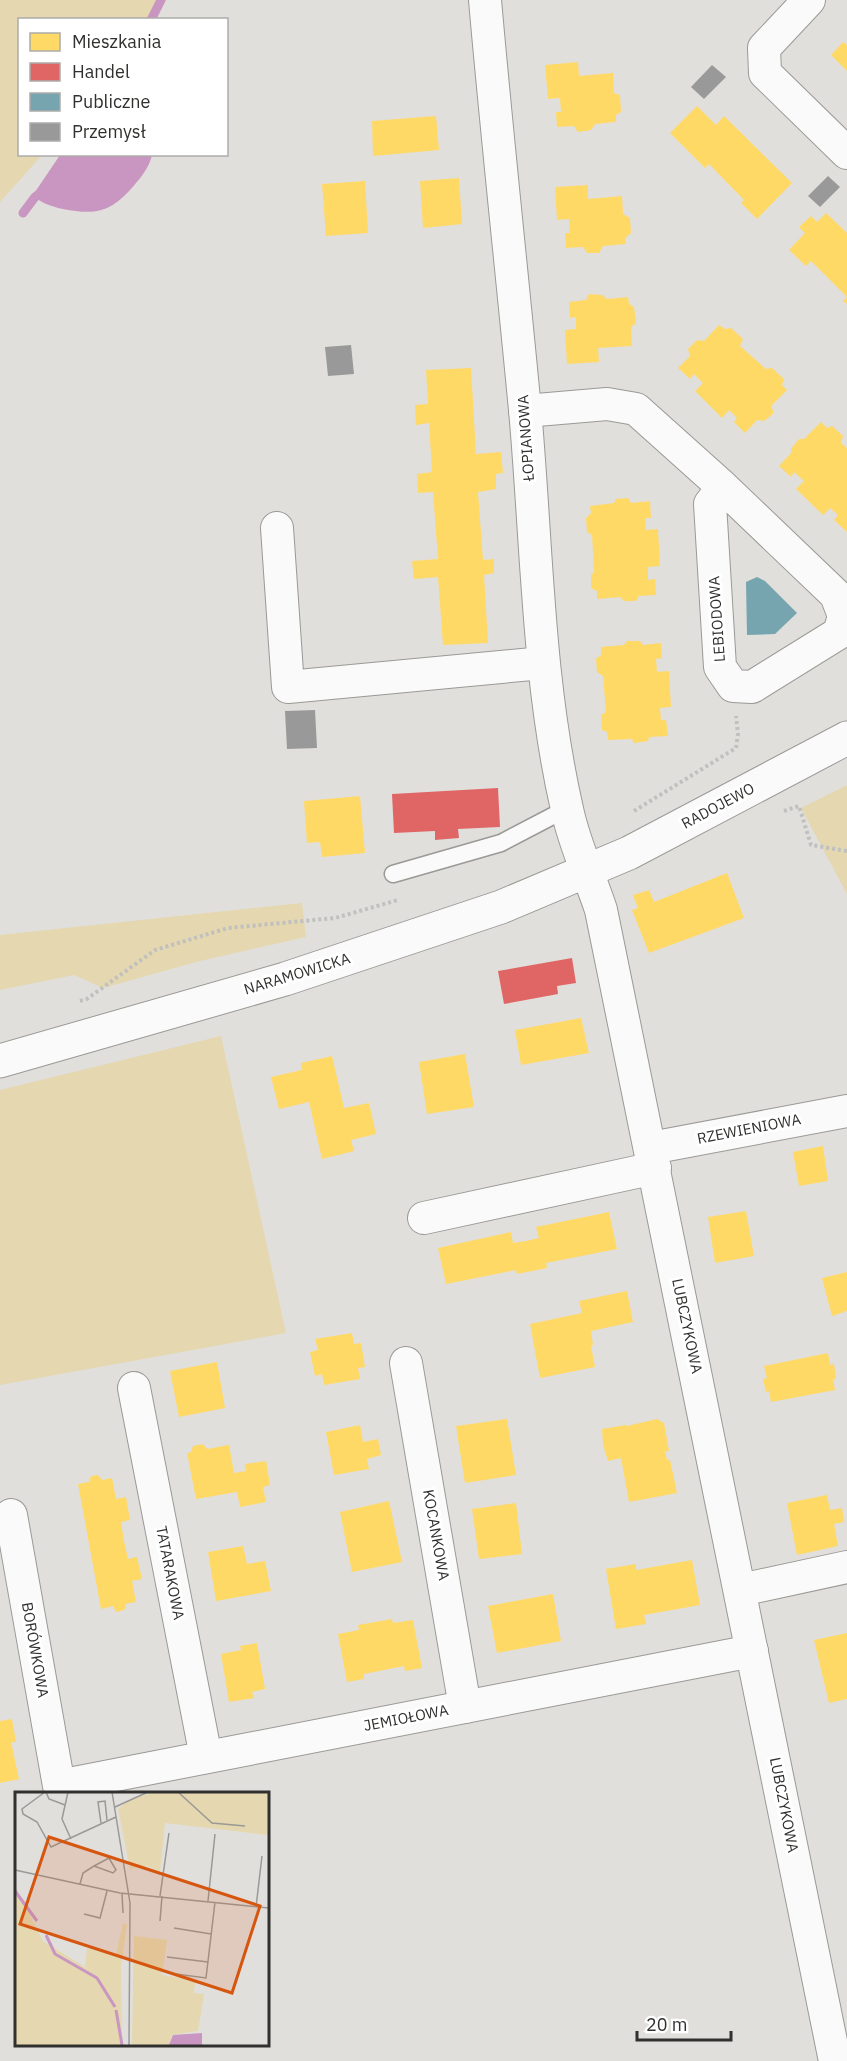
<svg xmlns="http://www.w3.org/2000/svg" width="847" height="2061" viewBox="0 0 847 2061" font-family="'IBM Plex Sans',sans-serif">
  <rect width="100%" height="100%" fill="#e1dfdc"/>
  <g fill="#e5d7af">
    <polygon points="0,0 167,0 152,19 20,20 20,154 42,155 0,202"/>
    <polygon points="847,785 847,894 801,808"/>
    <polygon points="302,903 306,937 200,961 103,988 74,975 0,990 0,935"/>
    <polygon points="221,1036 286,1333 0,1385 0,1090"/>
  </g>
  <path fill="#c896c1" d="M 60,155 L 60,154 L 152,155 C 150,165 143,175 136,183 C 113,211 98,216 63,209 C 53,207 40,203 33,195 Z"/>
  <g fill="#ffd966">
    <polygon points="843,42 847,45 847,71 831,55"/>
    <polygon points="578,62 579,76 613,73 614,93 620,95 621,112 616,115 616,122 595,124 591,130 578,132 574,126 557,127 556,112 561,112 560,98 548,99 545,65"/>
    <polygon points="697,106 716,125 724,116 792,183 757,219 741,203 744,200 709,164 705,168 670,133"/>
    <polygon points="436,116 439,150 373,156 372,121"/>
    <polygon points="459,178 462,224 423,228 420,181"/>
    <polygon points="365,181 368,233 326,236 322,184"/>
    <polygon points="588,185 588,199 622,196 623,214 630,218 631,233 625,238 626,244 603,246 599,253 587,253 583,247 566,248 565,233 570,233 569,219 557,220 555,187"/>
    <polygon points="826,213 847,233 847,304 843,301 847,297 811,261 806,266 789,250 805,233 799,227 811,216 817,222"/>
    <polygon points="589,294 602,295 607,299 628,297 629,304 634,307 636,323 631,327 632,346 598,348 599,362 567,364 565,330 576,329 576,317 570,318 569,302 586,300"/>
    <polygon points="719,325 725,329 731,328 743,339 740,346 766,369 772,368 784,379 782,385 787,390 771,406 774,413 764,421 757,420 745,433 734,422 737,418 729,410 722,418 695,391 703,383 694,374 690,379 678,368 690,356 688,349 697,340 704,341"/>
    <polygon points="471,368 476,454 501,452 503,473 496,474 496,489 478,492 483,560 494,559 494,573 484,575 488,643 443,645 438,577 414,579 412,561 438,559 433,492 418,493 417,474 432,472 429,423 416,425 415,405 428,404 426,370"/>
    <polygon points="821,422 827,428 832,426 843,436 841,443 847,448 847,532 834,520 838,515 830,508 823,515 796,489 804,481 794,472 791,477 779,466 791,453 791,449 799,439 804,439"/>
    <polygon points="628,498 631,503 650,501 651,518 645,518 646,530 658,529 660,566 648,567 648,580 655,579 656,595 639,596 636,601 624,601 620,597 597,599 597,591 591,588 591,575 594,572 593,552 592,535 587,532 586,518 591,513 590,506 614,503 616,499"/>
    <polygon points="627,641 640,641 643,645 661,643 662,658 656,659 657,672 669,671 671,707 660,708 661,720 666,720 668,736 649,737 648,741 634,743 632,739 608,740 607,732 602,730 601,715 606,712 603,676 597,672 596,659 601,655 601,647 624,645"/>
    <polygon points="360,796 365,853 322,857 320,842 307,843 304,801"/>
    <polygon points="727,873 744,918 649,953 632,910 638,908 633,895 649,890 654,902"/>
    <polygon points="581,1018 589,1053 521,1065 515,1030"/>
    <polygon points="465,1054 474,1107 427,1114 419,1062"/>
    <polygon points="332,1056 344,1108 369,1103 376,1134 351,1140 354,1151 322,1159 309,1102 279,1109 271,1077 302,1070 301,1063"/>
    <polygon points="823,1146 828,1181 799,1186 793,1152"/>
    <polygon points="746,1211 754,1256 715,1263 708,1217"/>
    <polygon points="609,1212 617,1249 546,1263 547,1268 517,1274 516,1270 446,1284 438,1248 511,1232 513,1243 526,1241 539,1238 536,1227"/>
    <polygon points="847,1272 847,1311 832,1316 822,1278"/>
    <polygon points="627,1291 633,1322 591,1331 593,1345 591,1346 595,1367 540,1378 530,1324 582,1313 579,1301"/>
    <polygon points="352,1333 354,1344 361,1343 365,1367 358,1368 360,1379 324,1385 322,1374 315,1376 310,1352 318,1350 315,1339"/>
    <polygon points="828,1353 830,1365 834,1364 836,1379 833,1379 835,1390 771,1402 769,1391 766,1392 763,1379 767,1378 764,1366"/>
    <polygon points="217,1362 225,1408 179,1417 170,1371"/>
    <polygon points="507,1419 516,1475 465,1483 456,1426"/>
    <polygon points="657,1419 664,1423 669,1451 665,1451 667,1460 670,1460 677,1493 629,1502 621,1458 608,1461 603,1445 602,1429 626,1425 627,1426"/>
    <polygon points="360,1425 363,1442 378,1439 381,1455 367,1459 369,1469 334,1475 326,1432"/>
    <polygon points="203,1444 207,1449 229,1445 234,1473 246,1471 245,1464 266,1461 270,1485 263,1487 266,1502 240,1507 237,1492 196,1499 187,1453 191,1452 193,1446"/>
    <polygon points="98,1475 102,1480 112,1478 116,1499 126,1497 130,1520 121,1522 124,1541 128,1559 137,1557 142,1579 132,1581 136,1602 125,1604 126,1607 124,1610 116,1612 113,1606 101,1609 78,1484 89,1482 91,1476"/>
    <polygon points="827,1495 830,1510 842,1508 844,1522 834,1524 838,1546 797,1555 787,1503"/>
    <polygon points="389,1501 402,1562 352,1572 340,1512"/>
    <polygon points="516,1503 522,1554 479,1559 472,1509"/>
    <polygon points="243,1546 247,1564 265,1561 271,1591 216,1601 208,1552"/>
    <polygon points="692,1560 700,1605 644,1615 646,1624 616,1629 606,1569 636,1564 636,1570"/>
    <polygon points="553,1594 561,1641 497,1653 488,1606"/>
    <polygon points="392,1619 393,1623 413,1620 422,1668 405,1671 404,1666 364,1674 364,1679 347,1682 338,1634 359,1630 358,1625"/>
    <polygon points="847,1633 847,1699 829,1703 814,1640"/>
    <polygon points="257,1643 265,1689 252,1692 254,1698 229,1702 221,1654 241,1650 240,1646"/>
    <polygon points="12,1719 16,1742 11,1742 19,1779 0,1783 0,1721"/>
  </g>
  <g fill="#e06666">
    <polygon points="498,788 500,827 458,829 459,838 435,840 435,831 394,833 392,794"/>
    <polygon points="572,958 576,983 557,986 558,994 504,1004 498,971"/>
  </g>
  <polygon fill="#76a5af" points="757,577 765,581 797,613 775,634 747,635 746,582"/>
  <g fill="#999">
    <polygon points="712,65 726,77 704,99 691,87"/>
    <polygon points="828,176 840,187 820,207 808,196"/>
    <polygon points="351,345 354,374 328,376 325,347"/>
    <polygon points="315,710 317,748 287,749 285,711"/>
  </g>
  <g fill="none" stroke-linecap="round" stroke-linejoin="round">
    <g stroke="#c896c1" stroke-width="9">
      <polyline points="151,20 161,0"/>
      <polyline points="23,213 35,197 44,190"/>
    </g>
    <defs>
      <polyline id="service" points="393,874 501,843 566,809"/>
      <g id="minor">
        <path d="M 485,0 C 497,137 512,273 525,410 C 537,543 537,678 567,809 C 574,844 590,876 601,910 L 835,2061"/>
        <polyline points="809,0 764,48 765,73 847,153"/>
        <polyline points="525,411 607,404 636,409 723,487 836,595 844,616 839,633 752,687 733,686 720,667 710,504 723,487"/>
        <polyline points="277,528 288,687 543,663"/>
        <polyline points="651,1148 847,1111"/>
        <polyline points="424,1218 655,1168"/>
        <polyline points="406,1363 465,1707"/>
        <polyline points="134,1388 206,1757"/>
        <polyline points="11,1515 59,1786 752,1651"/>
        <polyline points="740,1590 847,1567"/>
      </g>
      <polyline id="tertiary" points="0,1061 285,979 501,907 629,853 847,738"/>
    </defs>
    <use href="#service" stroke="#9a9996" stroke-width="19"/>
    <use href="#minor" stroke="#9a9996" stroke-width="34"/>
    <use href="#tertiary" stroke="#9a9996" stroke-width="35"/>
    <g stroke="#c0c0bf" stroke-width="4" stroke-dasharray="3 3" stroke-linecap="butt">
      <polyline points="634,811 736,748 738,734 736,716"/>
      <polyline points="784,811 799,806 811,845 847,851"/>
      <polyline points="80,1001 87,999 155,950 228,928 335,918 398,900"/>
    </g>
    <use href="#service" stroke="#fafafa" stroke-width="16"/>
    <use href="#minor" stroke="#fafafa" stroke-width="32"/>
    <use href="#tertiary" stroke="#fafafa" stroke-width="33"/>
  </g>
  <g text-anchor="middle" stroke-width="6" stroke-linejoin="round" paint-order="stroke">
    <g font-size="15" fill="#30302e" stroke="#fff">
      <text transform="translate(526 438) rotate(-94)" y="5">ŁOPIANOWA</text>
      <text transform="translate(717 619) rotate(-94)" y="5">LEBIODOWA</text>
      <text transform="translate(718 806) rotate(-28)" y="5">RADOJEWO</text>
      <text transform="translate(297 974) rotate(-17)" y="5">NARAMOWICKA</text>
      <text transform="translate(749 1129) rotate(-11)" y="5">RZEWIENIOWA</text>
      <text transform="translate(687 1326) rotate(78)" y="5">LUBCZYKOWA</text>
      <text transform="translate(436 1535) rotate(80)" y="5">KOCANKOWA</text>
      <text transform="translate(170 1573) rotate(79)" y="5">TATARAKOWA</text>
      <text transform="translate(35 1650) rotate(80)" y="5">BORÓWKOWA</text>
      <text transform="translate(406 1718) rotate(-11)" y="5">JEMIOŁOWA</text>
      <text transform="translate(784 1805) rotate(79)" y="5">LUBCZYKOWA</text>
    </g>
  </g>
  <g transform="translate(15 1792)">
    <rect width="254" height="254" fill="#e1dfdc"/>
    <path d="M 140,0 L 253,0 L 253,43 L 150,31 L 145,80 L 132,74 L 115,77 L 103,17 L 114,8 ZM 0,94 L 28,149 L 70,175 L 72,156 L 101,163 L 108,131 L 112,132 L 106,175 L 107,253 L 0,253 ZM 119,144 L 152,148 L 147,183 L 180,188 L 179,201 L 189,202 L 183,239 L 157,243 L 154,253 L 117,253 Z" fill="#e5d7af"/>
    <path d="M 187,241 L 187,253 L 154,253 L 158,243 Z" fill="#c896c1"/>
    <path fill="none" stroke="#c896c1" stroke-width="3" d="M 0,99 L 22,129M 31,143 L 40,162 L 82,186 L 100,215M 101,218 L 107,253"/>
    <path fill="none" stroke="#9a9996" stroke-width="1.5" d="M 30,0 L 7,17 L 8,22 L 22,30 L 36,55 L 101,25M 31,0 L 34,7 L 50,13M 53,0 L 47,27 L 56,47M 97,0 L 115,111 L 114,253M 163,0 L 197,31 L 230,34M 100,15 L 133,0M 86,31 L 83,10 L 90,9 L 92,28M 0,78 L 105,101 L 254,116M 65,92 L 68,81 L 79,74 L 94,66 L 101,78 L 98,81 L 79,74M 107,101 L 108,121M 145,104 L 154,41M 193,109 L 200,42M 241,115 L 247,64M 69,122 L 85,126 L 92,99M 145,129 L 147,104M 159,136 L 196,142M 152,165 L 193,170M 161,182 L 191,186 L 200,110"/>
    <path fill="#d6550f" fill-opacity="0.15" stroke="#d6550f" stroke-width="3" d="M 34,45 L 245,114 L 217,201 L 5,132 Z"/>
    <rect width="254" height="254" fill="none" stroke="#30302e" stroke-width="3"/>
  </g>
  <rect x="18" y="18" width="210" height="138" fill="#ffffff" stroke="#acacab" stroke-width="1.5"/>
  <rect x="30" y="33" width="30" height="18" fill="#ffd966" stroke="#acacab" stroke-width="1.5"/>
  <text x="72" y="48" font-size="18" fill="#30302e">Mieszkania</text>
  <rect x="30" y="63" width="30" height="18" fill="#e06666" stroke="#acacab" stroke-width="1.5"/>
  <text x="72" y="78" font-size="18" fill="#30302e">Handel</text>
  <rect x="30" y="93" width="30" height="18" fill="#76a5af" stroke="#acacab" stroke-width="1.5"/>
  <text x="72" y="108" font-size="18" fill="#30302e">Publiczne</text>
  <rect x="30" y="123" width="30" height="18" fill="#999999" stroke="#acacab" stroke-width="1.5"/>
  <text x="72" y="138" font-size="18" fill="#30302e">Przemysł</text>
  <path d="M637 2031v9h94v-9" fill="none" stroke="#30302e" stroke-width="3"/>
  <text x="646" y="2031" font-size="18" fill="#30302e" stroke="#ffffff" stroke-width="4.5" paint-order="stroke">20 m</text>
</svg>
